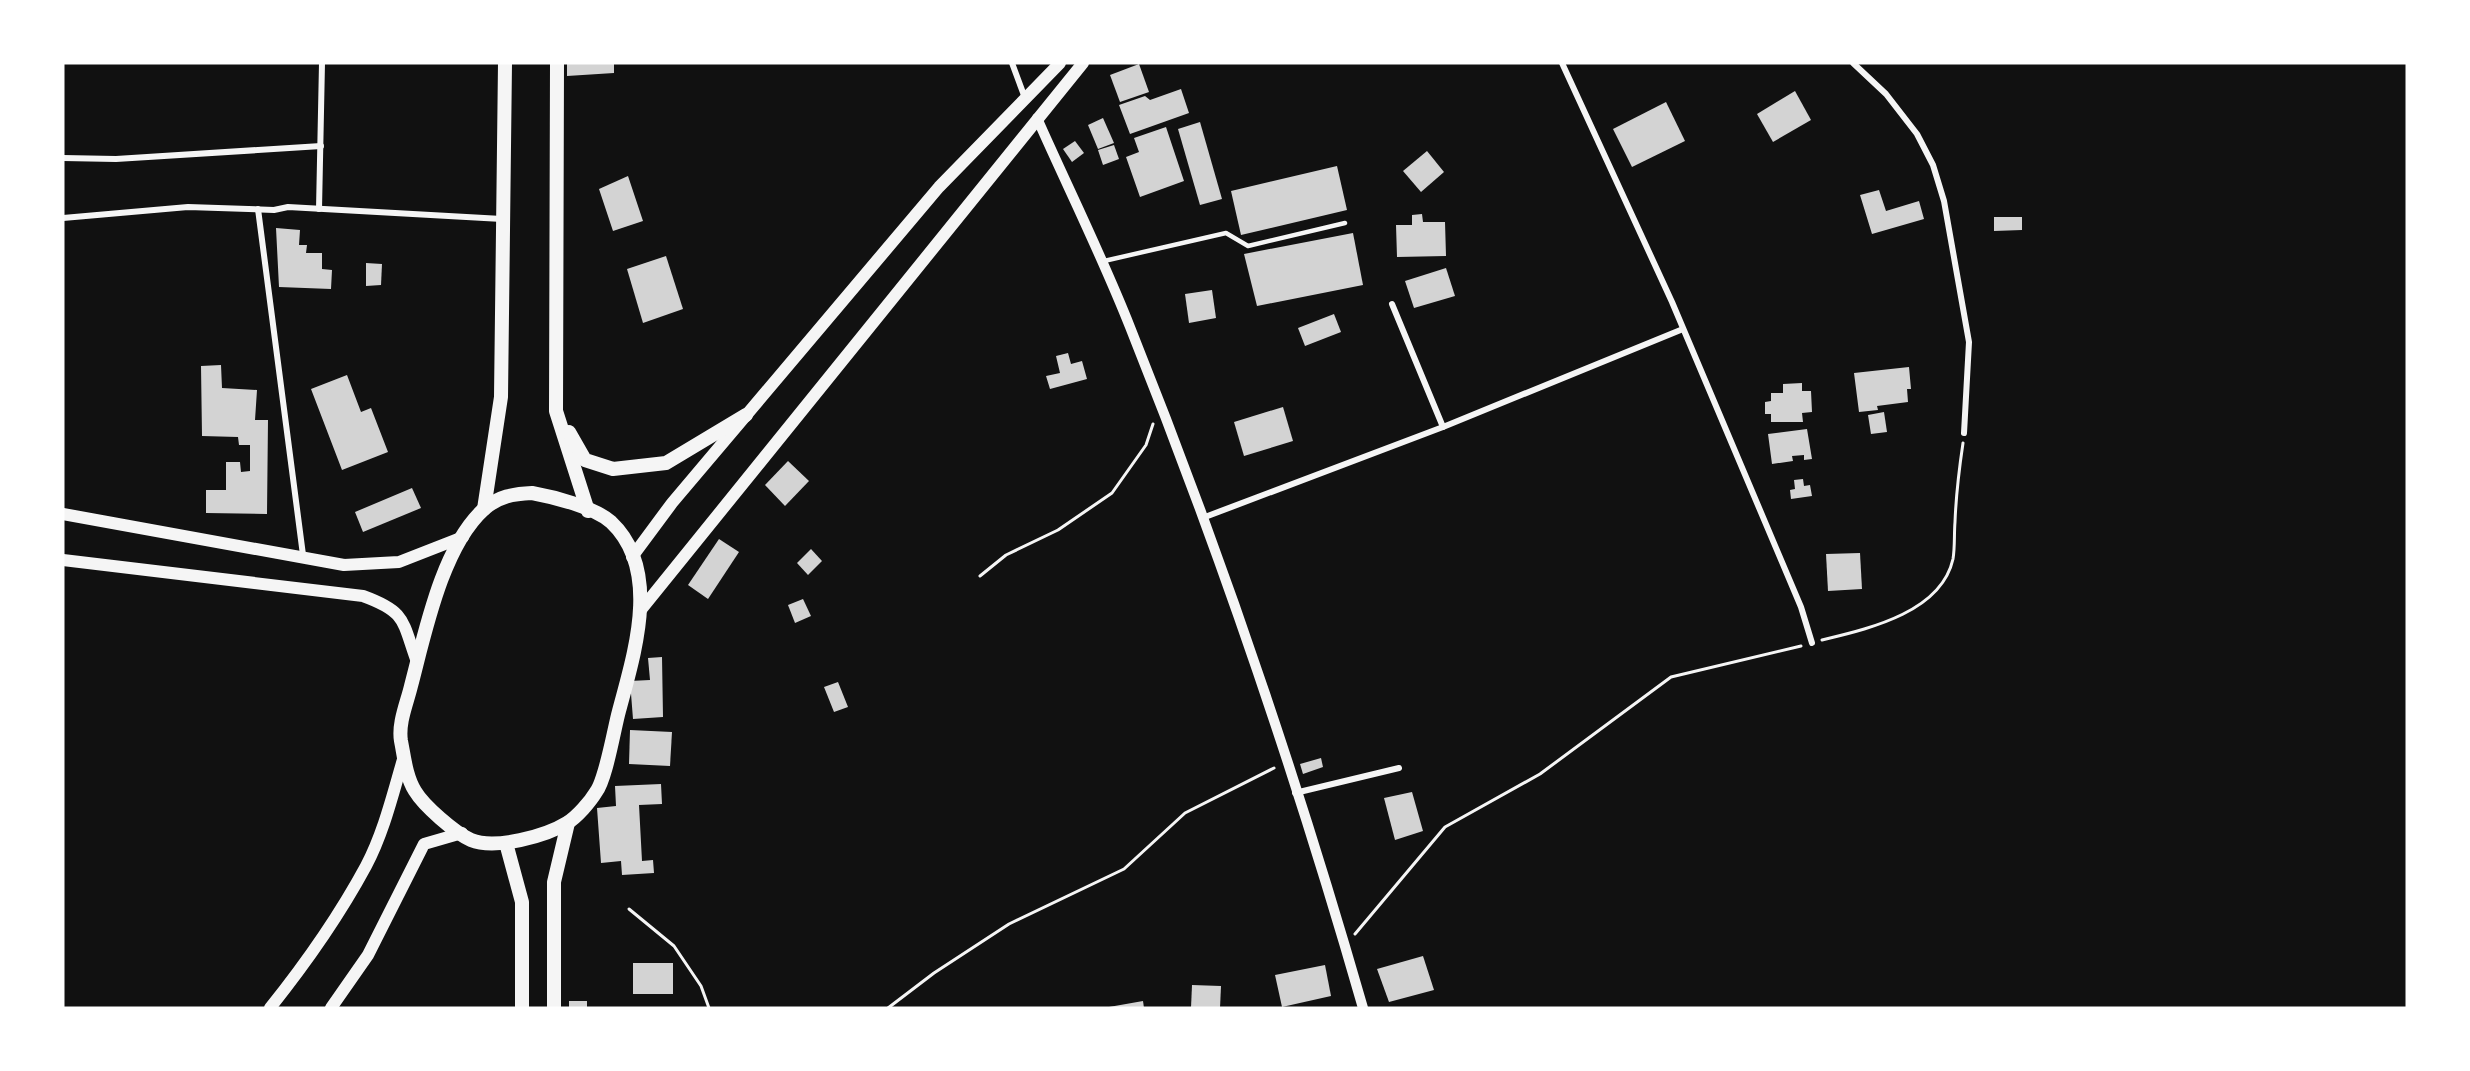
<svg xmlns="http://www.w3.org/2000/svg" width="2470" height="1071" viewBox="0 0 2470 1071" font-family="Karla,sans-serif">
  <rect width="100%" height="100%" fill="#111"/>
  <g fill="#d3d3d3">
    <polygon points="567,63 614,63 614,73 567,76"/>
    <polygon points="1139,64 1149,92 1120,102 1110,75"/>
    <polygon points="1181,89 1189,113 1130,134 1119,105 1145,96 1150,100"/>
    <polygon points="1795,91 1811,120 1773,142 1757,114"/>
    <polygon points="1666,102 1685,141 1632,167 1613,129"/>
    <polygon points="1103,118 1114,143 1098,149 1088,125"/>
    <polygon points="1200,122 1222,199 1200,205 1178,129"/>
    <polygon points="1166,127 1184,181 1140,197 1126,157 1139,152 1134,138"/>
    <polygon points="1075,141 1084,153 1072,162 1063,149"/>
    <polygon points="1114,145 1119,159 1103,165 1098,150"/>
    <polygon points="1427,151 1444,172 1421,192 1403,171"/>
    <polygon points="1337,166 1347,210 1241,235 1231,191"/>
    <polygon points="628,176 643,221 613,231 599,189"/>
    <polygon points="1879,190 1886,211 1919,201 1924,219 1872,234 1860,195"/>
    <polygon points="1422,214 1423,222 1445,222 1446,256 1397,257 1396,225 1412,225 1412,215"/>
    <polygon points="1994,217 2022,217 2022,230 1994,231"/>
    <polygon points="276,228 300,230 299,245 307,245 306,253 322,253 322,269 332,270 331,289 279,287"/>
    <polygon points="1353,233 1363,285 1257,306 1244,254"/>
    <polygon points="666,256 683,309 643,323 627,269"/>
    <polygon points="366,263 382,264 381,285 366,286"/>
    <polygon points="1446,268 1455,296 1414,308 1405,281"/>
    <polygon points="1212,290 1216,318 1189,323 1185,294"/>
    <polygon points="1334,314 1341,332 1305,346 1298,328"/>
    <polygon points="1068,353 1071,364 1082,361 1087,379 1050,389 1046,376 1060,373 1056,356"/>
    <polygon points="221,365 222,388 257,390 255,420 268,420 267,514 206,513 206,490 226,490 226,462 240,462 241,472 250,471 250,445 239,445 238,437 202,436 201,366"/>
    <polygon points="1909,367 1911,389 1907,389 1908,402 1877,406 1878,410 1859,412 1854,373"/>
    <polygon points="347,375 361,412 371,408 388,452 342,470 311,389"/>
    <polygon points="1802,383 1802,391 1811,391 1812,412 1802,413 1803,422 1771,422 1771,414 1765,414 1765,402 1771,401 1771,393 1783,393 1783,384"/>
    <polygon points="1283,407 1293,441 1244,456 1234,422"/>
    <polygon points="1884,412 1887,432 1871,434 1868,415"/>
    <polygon points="1807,429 1812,459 1804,460 1804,455 1792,456 1793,461 1772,464 1768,434"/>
    <polygon points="788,461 809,481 785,506 765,485"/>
    <polygon points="1803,479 1804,486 1810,485 1812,496 1791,499 1790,490 1795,489 1794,480"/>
    <polygon points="412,488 421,508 363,532 355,512"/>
    <polygon points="719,539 739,552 708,599 688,585"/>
    <polygon points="811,549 822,561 808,575 797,563"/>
    <polygon points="1860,553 1862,589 1828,591 1826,554"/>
    <polygon points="803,599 811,616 795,623 788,605"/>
    <polygon points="662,657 663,717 633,719 630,681 650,680 648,658"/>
    <polygon points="838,682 848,707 834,712 824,687"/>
    <polygon points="630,730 672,732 670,766 629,764"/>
    <polygon points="1321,758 1323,767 1303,774 1300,764"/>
    <polygon points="661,784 662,804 639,805 642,861 653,860 654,873 622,875 621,861 601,863 597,808 616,806 615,786"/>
    <polygon points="1412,792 1423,831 1395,840 1384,798"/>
    <polygon points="1423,956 1434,990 1389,1002 1377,969"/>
    <rect x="633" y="963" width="40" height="31"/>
    <polygon points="1325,965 1331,996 1282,1007 1275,975"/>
    <polygon points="1192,985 1221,986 1220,1008 1191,1008"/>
    <rect x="569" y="1001" width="18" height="7"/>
    <polygon points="1143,1001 1144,1008 1109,1008 1109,1007"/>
  </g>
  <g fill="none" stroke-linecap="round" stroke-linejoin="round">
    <g stroke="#f5f5f5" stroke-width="3">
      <polyline points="980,576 1006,555 1058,530 1112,493 1146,445 1153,424"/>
      <path d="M 1822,640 C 1867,629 1941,613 1953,559 C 1955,547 1954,534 1955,522 C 1956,495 1959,470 1963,443"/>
      <polyline points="629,909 674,946 701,986 709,1008"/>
      <polyline points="1355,934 1445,827 1540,774 1671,677 1801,646"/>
      <polyline points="888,1008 934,973 1009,924 1124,869 1185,813 1274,768"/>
    </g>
    <polyline stroke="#f5f5f5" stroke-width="4.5" points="1104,261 1226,233 1248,246 1345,223"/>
    <g stroke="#f5f5f5" stroke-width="6">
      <polyline points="1012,63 1025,98"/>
      <polyline points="1562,63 1672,302 1801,607 1812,643"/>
      <polyline points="1853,63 1886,94 1917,134 1933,165 1944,201 1969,342 1964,433"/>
      <polyline points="63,158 116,159 321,146"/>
      <polyline points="258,209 303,555"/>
      <polyline points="319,209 322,63"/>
      <polyline points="63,218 188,207 274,210 288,207 502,219"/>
      <polyline points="1392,304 1443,427"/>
      <polyline points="1205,517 1443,427 1683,329"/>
      <polyline points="1295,793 1399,768"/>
    </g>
    <path stroke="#f5f5f5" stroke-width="10" d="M 1037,118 C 1068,188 1102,256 1130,327 C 1219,549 1297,778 1363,1008"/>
    <g stroke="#f5f5f5" stroke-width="12">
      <polyline points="63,514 344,565 399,562 463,537"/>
      <polyline points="632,557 672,503 939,187 1060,63"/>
      <path d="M 63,560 L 363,596 C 407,612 402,621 417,662"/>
      <polyline points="640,611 1083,63"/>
      <path d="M 270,1008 C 306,963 339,916 366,866 C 384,832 393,793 404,756"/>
      <polyline points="331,1008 368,955 424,844 462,833"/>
    </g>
    <g stroke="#f5f5f5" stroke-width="14">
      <polyline points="557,63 556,411 588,511"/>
      <polyline points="569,432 585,460 613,469 666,463 746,415"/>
      <path d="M 532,493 C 554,497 594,507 611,522 C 662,570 634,654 619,711 C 614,729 606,779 596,792 C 590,802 577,817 567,823 C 546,836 495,850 471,840 C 455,833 424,806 415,791 C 406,777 404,756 401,741 C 398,723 407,703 411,686 C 425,633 442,547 484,509 C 499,496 513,494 532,493 Z"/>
      <polyline points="484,509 501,397 505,63"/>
      <polyline points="506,843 522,902 522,1008"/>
      <polyline points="554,1008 554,882 568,823"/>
    </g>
  </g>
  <rect width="2470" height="1071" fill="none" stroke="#ffffff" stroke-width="129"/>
</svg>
